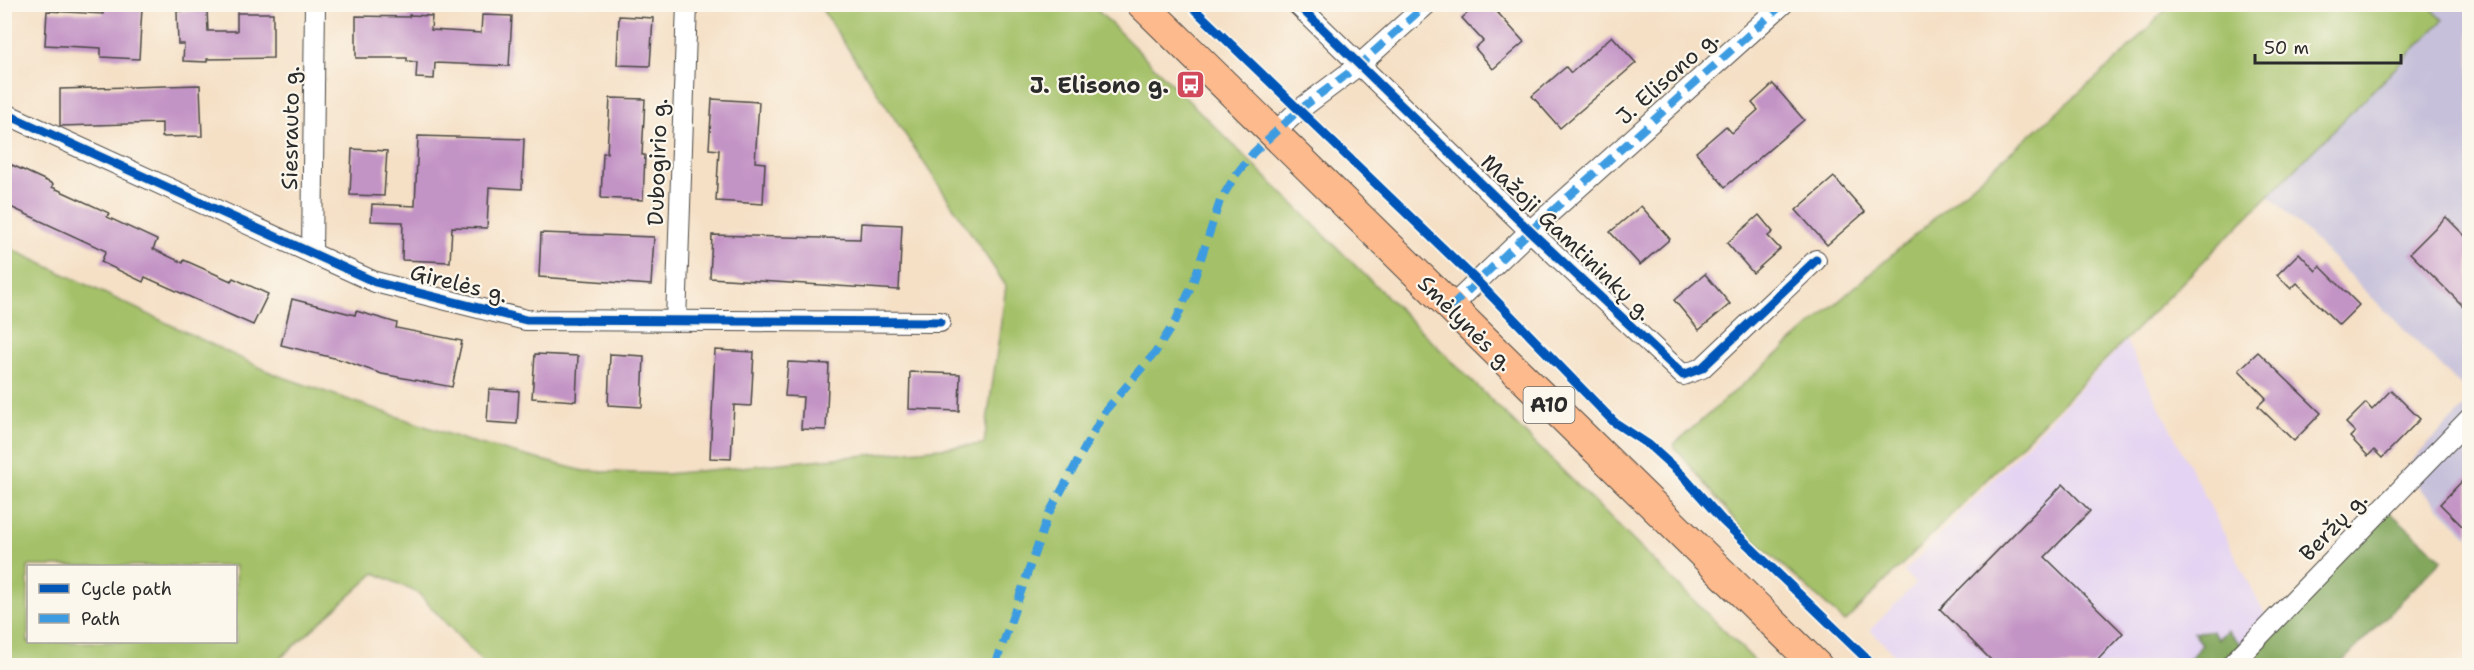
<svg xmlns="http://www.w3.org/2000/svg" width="2474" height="670" viewBox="0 0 2474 670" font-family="'Shantell Sans',sans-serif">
  <rect width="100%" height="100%" fill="#fbf7ec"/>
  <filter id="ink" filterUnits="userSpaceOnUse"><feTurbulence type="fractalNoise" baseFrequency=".0167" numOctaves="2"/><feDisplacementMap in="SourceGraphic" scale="12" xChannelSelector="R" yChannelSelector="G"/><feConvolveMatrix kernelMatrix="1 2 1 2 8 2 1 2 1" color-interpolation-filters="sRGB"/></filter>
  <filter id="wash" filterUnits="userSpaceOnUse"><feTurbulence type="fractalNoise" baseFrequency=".008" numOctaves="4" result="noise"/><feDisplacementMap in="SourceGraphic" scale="24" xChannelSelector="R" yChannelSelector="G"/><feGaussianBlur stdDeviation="1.35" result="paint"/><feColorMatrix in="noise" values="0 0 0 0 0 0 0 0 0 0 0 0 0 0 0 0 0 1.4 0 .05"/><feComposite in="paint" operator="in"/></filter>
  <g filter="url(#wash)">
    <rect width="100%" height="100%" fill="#f5e0c6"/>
    <polygon fill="#e4d3f2" points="2126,341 2270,624 2230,666 1906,665 1870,630 1915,584 1904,572"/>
    <g fill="#c6c0da">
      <polygon points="2428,5 2469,5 2469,394 2269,195 2443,20"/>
      <polygon points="2469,402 2469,537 2402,471"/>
    </g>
    <g fill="#a4c169" stroke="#68764a" stroke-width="1.5" fill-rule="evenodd">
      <path d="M 819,5 L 1092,5 L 1759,665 L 485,665 L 418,593 L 375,573 L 273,665 L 5,665 L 5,246 L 274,374 L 468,441 L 584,471 L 666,474 L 984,444 L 1006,286 ZM 28,566 L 236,566 L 236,642 L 28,642 Z"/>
      <polygon points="2170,5 2428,5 2443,20 1845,622 1741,528 1673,445 2120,57"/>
    </g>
    <polygon fill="#83a75d" stroke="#576944" stroke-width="1.5" points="2384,507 2442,559 2339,665 2182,666 2202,645 2194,632 2212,631 2218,639 2227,630 2245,649"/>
    <g id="blocks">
      <g fill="#c293c5">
        <polygon points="1478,4 1490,4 1524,42 1493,69 1475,48 1483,41 1462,18"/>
        <polygon points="103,6 142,8 139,59 101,57 101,48 45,45 47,11 103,14"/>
        <polygon points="207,10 208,31 237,31 237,13 273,13 273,58 207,59 207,62 183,61 184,44 178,44 177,11"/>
        <polygon points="409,15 432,16 431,30 481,33 482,15 512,16 509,66 435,63 434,79 416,78 417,62 407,61 407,58 356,58 356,16 409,17"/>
        <polygon points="619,16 653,18 650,66 617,65"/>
        <polygon points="1612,36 1636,63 1560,128 1532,96 1566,67 1571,73"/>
        <polygon points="1773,84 1804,120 1725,187 1696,152 1726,126 1732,133 1758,110 1752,103"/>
        <polygon points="200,85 202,136 162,137 162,123 60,126 60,89"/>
        <polygon points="610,98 645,99 642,155 645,155 643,200 601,198 603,153 607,153"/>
        <polygon points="712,99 759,102 755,162 765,163 763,204 716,201 719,150 709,149"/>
        <polygon points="418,136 524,139 522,189 489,187 487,228 452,227 450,262 402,260 403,222 371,221 372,204 415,206"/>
        <polygon points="352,149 387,151 384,196 350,195"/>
        <polygon points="12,165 53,184 52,187 109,213 107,217 157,240 153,249 183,263 184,260 231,281 233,278 268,294 253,325 145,277 143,282 101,262 106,251 4,204 4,182"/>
        <polygon points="1834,177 1865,212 1827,245 1796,210"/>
        <polygon points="1641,206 1670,239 1640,265 1610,232"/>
        <polygon points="1759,215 1773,232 1768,236 1780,249 1753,273 1727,243"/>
        <polygon points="2446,217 2469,240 2469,312 2410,253"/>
        <polygon points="861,223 902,225 899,290 710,278 712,235 860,239"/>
        <polygon points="541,233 654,237 651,285 539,277"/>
        <polygon points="2299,253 2316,271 2320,266 2359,305 2339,325 2297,283 2291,289 2277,275"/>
        <polygon points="1705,274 1730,304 1699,330 1674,300"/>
        <polygon points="292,299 355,315 356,311 397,323 396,328 462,341 452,387 382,374 342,360 281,345"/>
        <polygon points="715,350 754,352 751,406 734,405 731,459 710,458"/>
        <polygon points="2258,352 2321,413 2294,441 2258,406 2266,398 2239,370"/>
        <polygon points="535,354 578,356 576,401 532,398"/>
        <polygon points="610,354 644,356 642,407 608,405"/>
        <polygon points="788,362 829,364 826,430 801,429 803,397 785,396"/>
        <polygon points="910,372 960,374 959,411 909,409"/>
        <polygon points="489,389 519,391 517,424 487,422"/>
        <polygon points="2391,390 2420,419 2382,458 2374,450 2368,456 2350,437 2355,432 2346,423 2366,403 2372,410"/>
        <polygon points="2469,474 2469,533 2440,504"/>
        <polygon points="2063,484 2090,511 2045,557 2123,633 2092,666 1997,666 1940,609"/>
      </g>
    </g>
  </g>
  <g filter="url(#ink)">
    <use href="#blocks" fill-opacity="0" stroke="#494642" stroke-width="1.5"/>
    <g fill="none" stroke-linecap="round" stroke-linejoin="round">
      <defs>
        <g id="minor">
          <polyline points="1297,4 1530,231 1683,375 1702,368 1816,260"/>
          <polyline points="4,113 375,282 526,320 940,322"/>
          <polyline points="1274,133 1299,110 1359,65 1427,4"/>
          <polyline points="312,253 315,4"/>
          <polyline points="1450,308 1530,231 1783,4"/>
          <polyline points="676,321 687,4"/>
          <polyline points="2230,666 2470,418"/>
        </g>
        <polyline id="highway" points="1142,4 1817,666"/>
      </defs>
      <use href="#minor" stroke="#494642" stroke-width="22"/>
      <use href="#highway" stroke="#494642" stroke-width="32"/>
      <use href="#minor" stroke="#fff" stroke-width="20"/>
      <use href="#highway" stroke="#fcba8d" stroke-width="30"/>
      <g stroke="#3d9ce1" stroke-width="8" stroke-dasharray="15 8" stroke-linecap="butt">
        <polyline points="1450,308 1530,231 1783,4"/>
        <polyline points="995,666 1048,515 1105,411 1155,353 1176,320 1193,283 1220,201 1235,176 1253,153 1299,110 1359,65 1427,4"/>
      </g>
      <defs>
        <g id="cycleway">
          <polyline points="1189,4 1477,281 1614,422 1649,445 1681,474 1723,521 1874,666"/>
          <polyline points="1297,4 1530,231 1683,375 1702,368 1816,260"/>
          <polyline points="4,113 375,282 526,320 940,322"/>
        </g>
      </defs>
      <use href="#cycleway" stroke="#fbf7ec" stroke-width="13"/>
      <use href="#cycleway" stroke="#0057b8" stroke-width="9"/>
    </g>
  </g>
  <defs>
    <symbol id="bus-square" viewBox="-11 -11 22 22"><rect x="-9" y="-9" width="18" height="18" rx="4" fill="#d1495b" stroke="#fbf7ec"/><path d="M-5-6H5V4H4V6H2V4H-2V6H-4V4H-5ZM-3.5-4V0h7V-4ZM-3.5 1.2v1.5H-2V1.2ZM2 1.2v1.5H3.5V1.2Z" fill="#fff"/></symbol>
  </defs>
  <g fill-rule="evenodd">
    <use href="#bus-square" x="1174" y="68" width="33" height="33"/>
  </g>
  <g text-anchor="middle" stroke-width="4.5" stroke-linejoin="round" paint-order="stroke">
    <rect fill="#fbf7ec" stroke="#696865" stroke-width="1.5" x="1523.5" y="387" width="51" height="36" rx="4.5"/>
    <g font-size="21" font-weight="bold" fill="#2b2b2b">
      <text x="1549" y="412">A10</text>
    </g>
    <g font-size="22" fill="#2b2b2b" stroke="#fbf7ec">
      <text transform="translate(1667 77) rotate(-42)" y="8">J. Elisono g.</text>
      <text transform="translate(290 128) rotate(-89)" y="8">Siesrauto g.</text>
      <text transform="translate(657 162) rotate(-88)" y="8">Dubogirio g.</text>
      <text transform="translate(1567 237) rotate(44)" y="8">Mažoji Gamtininkų g.</text>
      <text transform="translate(459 283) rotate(14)" y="8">Girelės g.</text>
      <text transform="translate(1466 323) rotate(45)" y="8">Smėlynės g.</text>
      <text transform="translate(2333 526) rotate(-46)" y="8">Beržų g.</text>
    </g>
    <g font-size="22" font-weight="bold" fill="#2b2b2b" stroke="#fbf7ec" text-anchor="end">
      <text x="1169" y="93">J. Elisono g.</text>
    </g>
  </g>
  <rect width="2474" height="670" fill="none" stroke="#fbf7ec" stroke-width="24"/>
  <rect x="27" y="565" width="210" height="78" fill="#fbf7ec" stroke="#a8a59f" stroke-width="1.5"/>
  <rect x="39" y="584" width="30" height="9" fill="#0057b8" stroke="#a8a59f" stroke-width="1.5"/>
  <text x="81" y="595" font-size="18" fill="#2b2b2b">Cycle path</text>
  <rect x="39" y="614" width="30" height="9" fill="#3d9ce1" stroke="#a8a59f" stroke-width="1.5"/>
  <text x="81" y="625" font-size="18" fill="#2b2b2b">Path</text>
  <path d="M2255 54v9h146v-9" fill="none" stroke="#2b2b2b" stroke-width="3"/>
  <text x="2264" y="54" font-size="18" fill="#2b2b2b" stroke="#fbf7ec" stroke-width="4.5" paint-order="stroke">50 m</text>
</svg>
